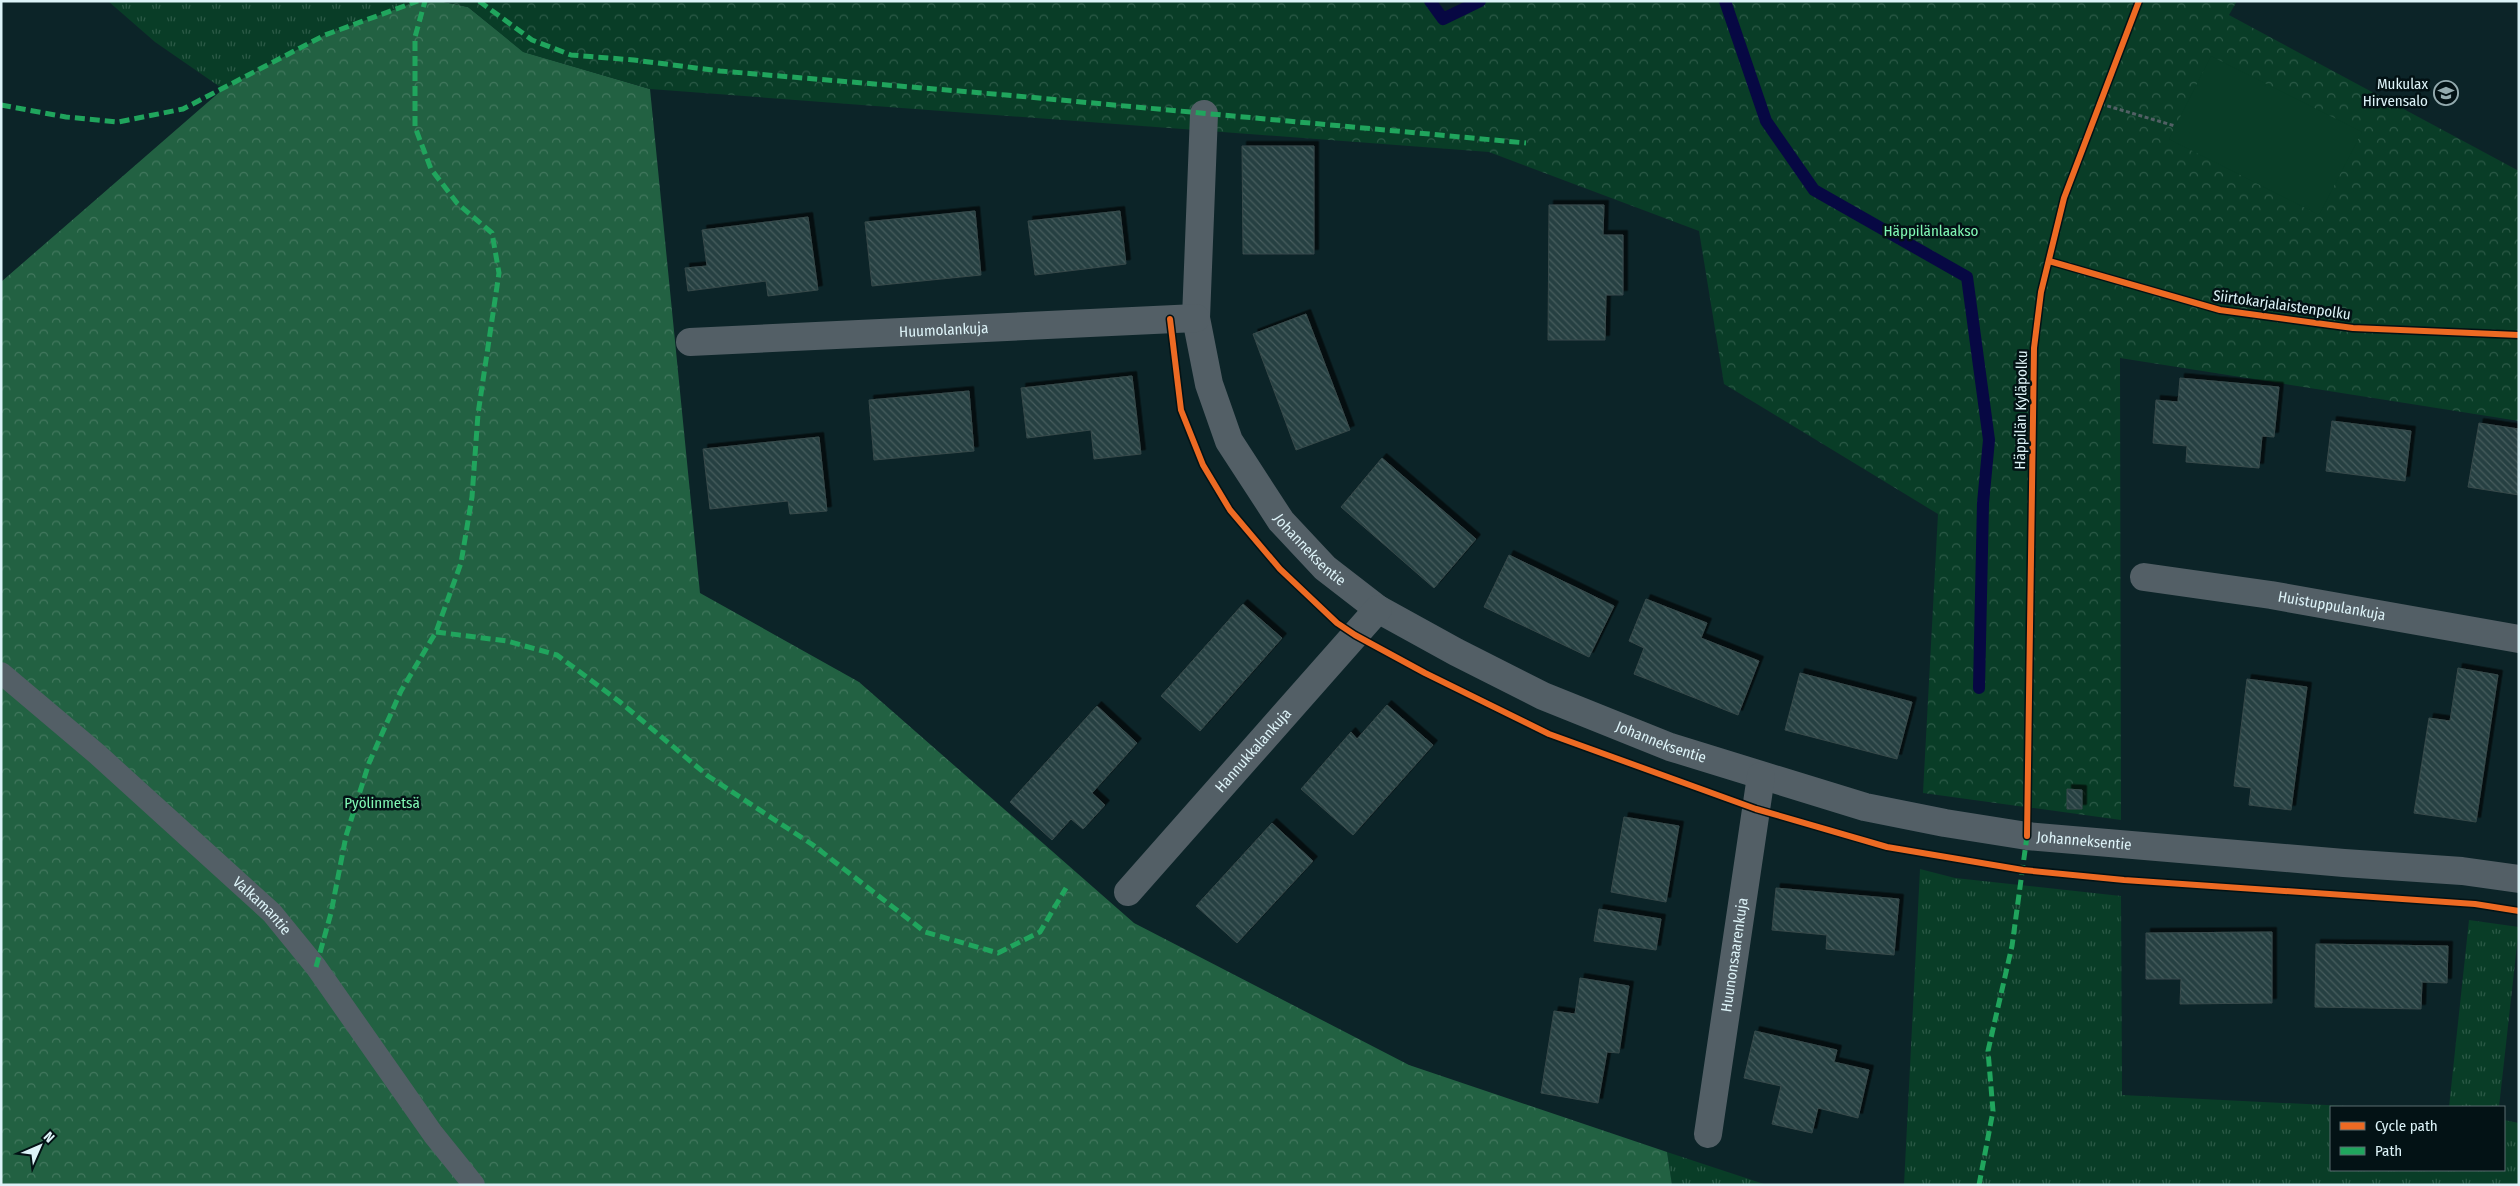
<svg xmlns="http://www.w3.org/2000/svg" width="2520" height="1186" viewBox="0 0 2520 1186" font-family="'Fira Sans Condensed',sans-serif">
  <defs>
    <pattern id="grass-tufts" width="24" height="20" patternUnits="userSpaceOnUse" patternTransform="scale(1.25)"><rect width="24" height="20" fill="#093d27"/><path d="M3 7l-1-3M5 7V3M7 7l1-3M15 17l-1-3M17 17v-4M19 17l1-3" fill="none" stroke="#2c5a47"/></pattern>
    <pattern id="forest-crowns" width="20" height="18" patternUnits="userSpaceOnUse" patternTransform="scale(1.25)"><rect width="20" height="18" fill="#226142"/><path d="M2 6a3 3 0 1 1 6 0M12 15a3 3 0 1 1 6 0" fill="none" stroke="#42785e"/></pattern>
    <pattern id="park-crowns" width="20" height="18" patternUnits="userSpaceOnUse" patternTransform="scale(1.25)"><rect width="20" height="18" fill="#093d27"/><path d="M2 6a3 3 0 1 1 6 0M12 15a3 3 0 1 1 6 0" fill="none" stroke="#2c5a47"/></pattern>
    <pattern id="building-back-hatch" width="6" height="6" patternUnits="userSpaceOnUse" patternTransform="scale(1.25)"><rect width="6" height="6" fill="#284142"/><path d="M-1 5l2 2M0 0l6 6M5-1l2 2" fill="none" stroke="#475d5e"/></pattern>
    <filter id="shadow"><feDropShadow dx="4.5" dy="-4.5" stdDeviation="0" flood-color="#0009"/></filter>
  </defs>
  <rect width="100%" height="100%" fill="#0c2428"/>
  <g fill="url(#grass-tufts)">
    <polygon points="108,1 418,1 325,35 223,89 155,42"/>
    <polygon points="1920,869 1955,878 2121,896 2122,1095 2367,1107 2331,1107 2331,1170 2504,1170 2504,1120 2519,1123 2519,1185 1904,1185"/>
    <polygon points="2469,920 2519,927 2499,1107 2449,1107"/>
    <polygon points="1667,1152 1767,1185 1672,1185"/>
  </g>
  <polygon fill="url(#forest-crowns)" points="418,1 439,1 468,7 524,52 650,89 700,593 859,682 1134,923 1409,1065 1667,1152 1672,1185 1,1185 1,282 223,89 325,35"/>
  <polygon fill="url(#park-crowns)" points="439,1 1430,1 1443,19 1480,1 2237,1 2229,15 2519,171 2519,421 2120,358 2121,820 1923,793 1938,514 1724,384 1699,231 1489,152 650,89 523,52 468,7"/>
  <polygon fill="#093d27" points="2211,56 2362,132 2319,215 2169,139"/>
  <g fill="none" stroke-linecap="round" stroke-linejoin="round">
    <g stroke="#070843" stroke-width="12">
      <polyline points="1430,1 1443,19 1480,1"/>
      <polyline points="1725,1 1766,121 1814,190 1967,277 1989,440 1983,503 1979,688"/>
    </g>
  </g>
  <g fill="url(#building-back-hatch)" stroke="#37494a" filter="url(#shadow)">
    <polygon points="1242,146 1314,146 1314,254 1243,254"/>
    <polygon points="1549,205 1604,205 1603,235 1623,235 1623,295 1606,295 1605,340 1548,340"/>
    <polygon points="975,211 981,275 872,286 865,222"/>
    <polygon points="1120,211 1126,264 1035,275 1028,221"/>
    <polygon points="808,217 818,290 768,296 766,281 688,291 685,268 707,266 702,230"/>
    <polygon points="1306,314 1350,430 1296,450 1253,334"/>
    <polygon points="1132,376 1141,454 1094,459 1091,430 1027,438 1021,388"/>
    <polygon points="2180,378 2279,387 2274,437 2262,436 2259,468 2186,462 2187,446 2153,443 2156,400 2178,402"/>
    <polygon points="969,391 974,451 874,460 869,400"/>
    <polygon points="2332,421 2411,431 2405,481 2326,471"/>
    <polygon points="2479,423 2519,429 2519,495 2468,487"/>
    <polygon points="819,437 827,511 790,514 788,501 710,509 703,449"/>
    <polygon points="1382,458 1476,539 1434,588 1341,507"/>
    <polygon points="1509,555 1614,606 1589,657 1484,607"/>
    <polygon points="1646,599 1707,623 1701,638 1759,661 1738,715 1634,674 1644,648 1629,641"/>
    <polygon points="1243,604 1282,638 1200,731 1161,696"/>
    <polygon points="2458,668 2498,675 2476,822 2414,813 2429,718 2450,721"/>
    <polygon points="1800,673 1912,702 1897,759 1785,730"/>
    <polygon points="2247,679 2307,687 2291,810 2249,805 2251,788 2234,786"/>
    <polygon points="1387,705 1433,745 1353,835 1301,789 1351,732 1357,739"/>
    <polygon points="1097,706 1137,743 1092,793 1105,805 1083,829 1071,819 1052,840 1010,802"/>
    <polygon points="2067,789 2082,790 2082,809 2067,809"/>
    <polygon points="1624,817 1679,826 1666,902 1611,892"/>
    <polygon points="1272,823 1313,861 1237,943 1196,906"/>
    <polygon points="1776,888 1899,899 1894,955 1826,949 1827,935 1772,930"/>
    <polygon points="1599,909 1661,919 1656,950 1594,941"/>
    <polygon points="2272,932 2272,1003 2180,1004 2181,979 2146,979 2146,933"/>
    <polygon points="2316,944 2448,946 2447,983 2422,982 2421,1009 2315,1007"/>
    <polygon points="1580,978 1629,986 1619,1053 1607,1052 1598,1103 1541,1093 1554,1011 1575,1014"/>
    <polygon points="1755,1031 1837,1050 1834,1062 1869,1070 1858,1118 1818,1108 1812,1133 1772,1124 1781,1086 1744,1078"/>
  </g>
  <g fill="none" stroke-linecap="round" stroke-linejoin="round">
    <polyline stroke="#526065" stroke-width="3" stroke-dasharray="4 2.5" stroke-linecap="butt" points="2101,104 2175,126"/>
    <path stroke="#535f66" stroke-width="22" id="s1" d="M 1,673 L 97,754 L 272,913 L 316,967 L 433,1134 L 474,1185"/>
    <g stroke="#535f66" stroke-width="28">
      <path id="s2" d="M 1204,114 L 1196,318 L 1209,384 L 1229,441 L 1281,521 L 1325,568 L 1378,609 L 1456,652 L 1543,696 L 1670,747 L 1865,807 L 1945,823 L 2027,836 L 2344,863 L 2462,871 L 2519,879"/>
      <path id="s3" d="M 690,342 L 1196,318"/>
      <path id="s4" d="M 2144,577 L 2271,595 L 2519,639"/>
      <path id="s5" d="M 1128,892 L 1378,609"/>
      <path id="s6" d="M 1708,1134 L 1761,776"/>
    </g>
    <g stroke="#20a55d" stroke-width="5" stroke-dasharray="10 5" stroke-linecap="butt">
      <polyline points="479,1 532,40 571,55 634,60 720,71 1006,95 1526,143"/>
      <polyline points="1,105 66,117 118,122 183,109 325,35 418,1"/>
      <polyline points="436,632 507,641 557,655 620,702 708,776 813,845 925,932 998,953 1040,932 1066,888"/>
      <polyline points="316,967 331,913 346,836 369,763 401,691 436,632 461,563 472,497 478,414 499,273 492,233 457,203 431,169 415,127 415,37 425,1"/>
      <polyline points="1979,1185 1993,1111 1988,1051 2012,946 2027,836"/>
    </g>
    <defs>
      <g id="cycleway">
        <polyline points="2049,261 2220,310 2353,328 2519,335"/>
        <polyline points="1170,319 1181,410 1203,465 1230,510 1280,569 1337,623 1355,635 1425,673 1549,734 1756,809 1887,847 2023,870 2124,880 2475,904 2519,911"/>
        <polyline points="2027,836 2034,348 2041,292 2064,198 2139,1"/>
      </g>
    </defs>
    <use href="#cycleway" stroke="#031215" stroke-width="9"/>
    <use href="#cycleway" stroke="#ed6a23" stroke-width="6"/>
  </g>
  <defs>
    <symbol id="school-ring" viewBox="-11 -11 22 22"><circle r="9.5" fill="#031215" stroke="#94abaf" stroke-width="1.5"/><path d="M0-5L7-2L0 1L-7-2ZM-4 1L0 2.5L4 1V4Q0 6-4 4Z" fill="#94abaf"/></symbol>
  </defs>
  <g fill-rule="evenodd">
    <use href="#school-ring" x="2432" y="79" width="28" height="28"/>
  </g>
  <g text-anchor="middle" stroke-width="5" stroke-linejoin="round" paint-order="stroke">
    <g font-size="15" fill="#ddf3f8" stroke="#031215" text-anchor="end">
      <text x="2428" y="89">Mukulax<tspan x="2428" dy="17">Hirvensalo</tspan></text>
    </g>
    <g font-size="15" fill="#80f7b4" stroke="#031215">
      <text x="1931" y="236">Häppilänlaakso</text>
      <text x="382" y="808">Pyölinmetsä</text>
    </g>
    <g font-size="15" fill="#ddf3f8" stroke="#031215">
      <text transform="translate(2282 305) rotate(8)" y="5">Siirtokarjalaistenpolku</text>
      <text dy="5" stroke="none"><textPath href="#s3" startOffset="254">Huumolankuja</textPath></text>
      <text transform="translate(2021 410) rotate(-89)" y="5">Häppilän Kyläpolku</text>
      <text dy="5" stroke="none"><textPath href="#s2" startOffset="468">Johanneksentie</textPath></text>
      <text dy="5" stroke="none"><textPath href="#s4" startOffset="190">Huistuppulankuja</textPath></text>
      <text dy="5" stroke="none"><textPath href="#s2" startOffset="872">Johanneksentie</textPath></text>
      <text dy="5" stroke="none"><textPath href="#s5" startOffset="189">Hannukkalankuja</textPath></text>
      <text dy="5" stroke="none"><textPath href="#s2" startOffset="1308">Johanneksentie</textPath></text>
      <text dy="5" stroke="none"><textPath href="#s1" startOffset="350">Valkamantie</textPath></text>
      <text dy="5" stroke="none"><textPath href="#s6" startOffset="181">Huunonsaarenkuja</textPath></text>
    </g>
  </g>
  <rect width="2520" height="1186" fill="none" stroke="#ddf3f8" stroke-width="5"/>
  <rect x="2330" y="1106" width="175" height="65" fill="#031215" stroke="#5a6c70"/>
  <rect x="2340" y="1122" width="25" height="8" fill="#ed6a23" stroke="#5a6c70"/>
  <text x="2375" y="1131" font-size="15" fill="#ddf3f8">Cycle path</text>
  <rect x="2340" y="1147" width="25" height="8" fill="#20a55d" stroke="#5a6c70"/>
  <text x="2375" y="1156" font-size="15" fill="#ddf3f8">Path</text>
  <g transform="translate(40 1146) rotate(45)" stroke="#031215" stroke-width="4" paint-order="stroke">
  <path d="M0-4L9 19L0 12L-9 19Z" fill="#ddf3f8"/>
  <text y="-8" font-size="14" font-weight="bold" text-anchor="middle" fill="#ddf3f8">N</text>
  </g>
</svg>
